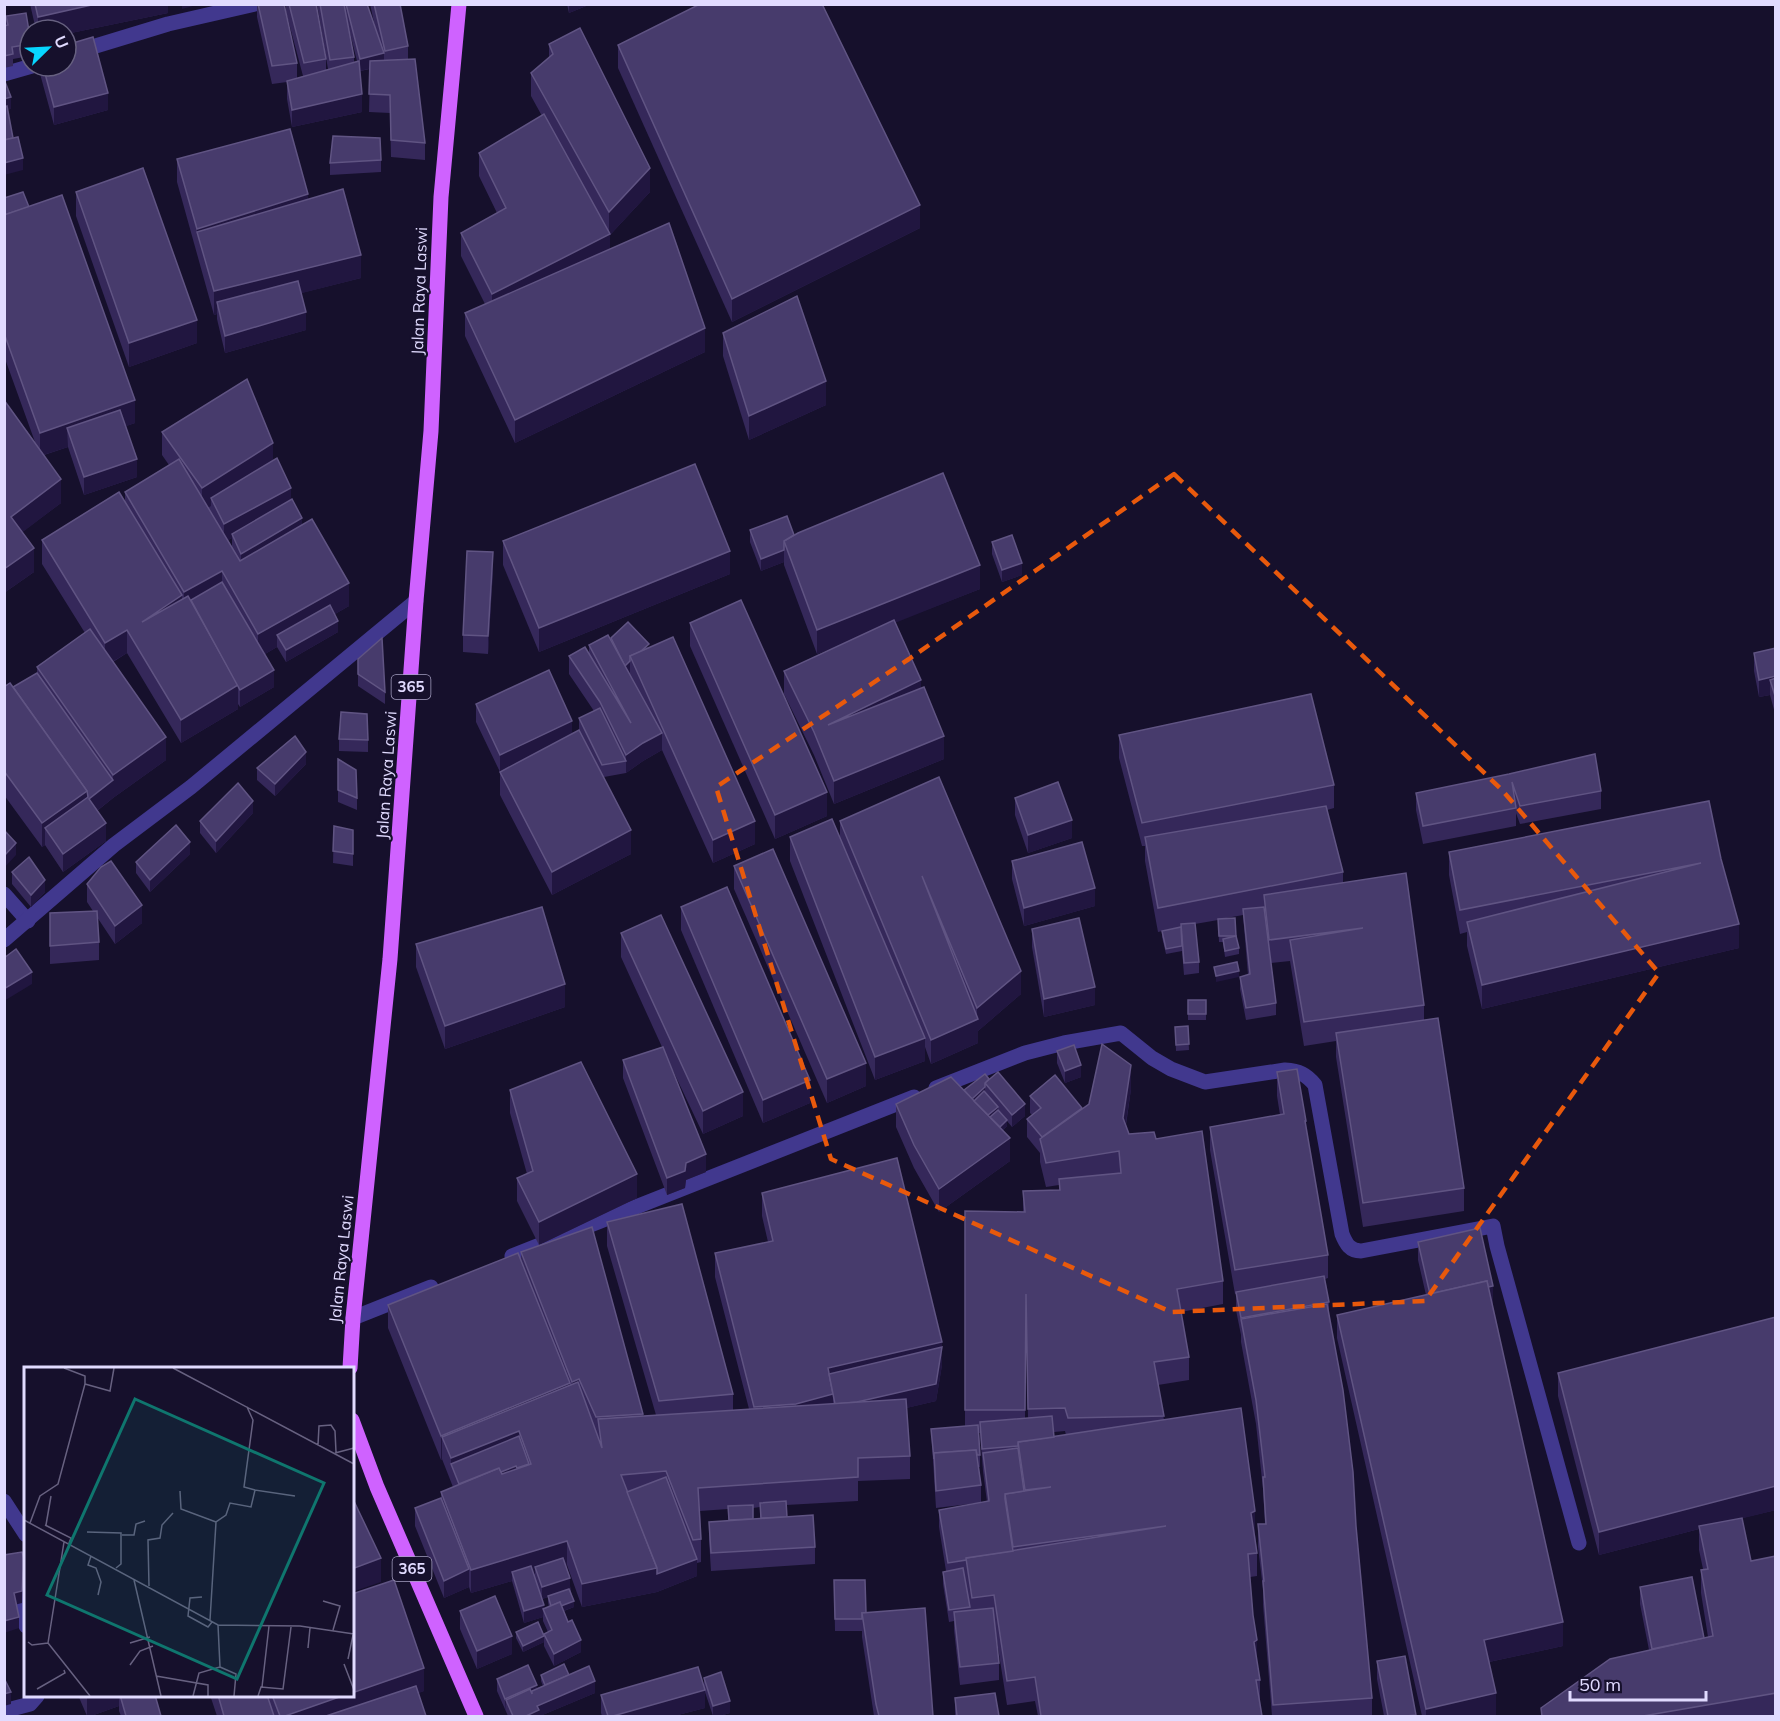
<svg xmlns="http://www.w3.org/2000/svg" width="1780" height="1721" viewBox="0 0 1780 1721" font-family="Mulish,sans-serif">
  <rect width="100%" height="100%" fill="#16102c"/>
  <g fill="none" stroke-linecap="round" stroke-linejoin="round">
    <g stroke="#41388e" stroke-width="15">
      <polyline points="66,55 168,24 255,4"/>
      <polyline points="4,74 32,66"/>
      <polyline points="4,894 28,921"/>
      <polyline points="4,940 114,845 191,787 416,601"/>
      <path d="M 936,1088 L 1025,1053 L 1064,1043 L 1121,1033 L 1152,1058 L 1171,1069 L 1205,1082 L 1285,1070 C 1299,1071 1306,1074 1315,1085 L 1342,1234 C 1346,1244 1350,1251 1361,1251 L 1493,1226 L 1497,1246 L 1579,1543"/>
      <polyline points="512,1256 914,1097"/>
      <polyline points="353,1318 431,1287"/>
      <polyline points="4,1501 26,1535"/>
      <polyline points="26,1577 23,1590 26,1626"/>
      <polyline points="4,1711 30,1704 37,1696"/>
    </g>
    <g stroke="#cf62ff" stroke-width="15">
      <polyline points="350,1368 353,1318 390,959 416,601 431,431 441,197 459,4"/>
      <polyline points="352,1420 377,1487 476,1716"/>
    </g>
  </g>
  <g fill="#35285a" fill-rule="evenodd">
    <polygon points="30,4 168,4 168,13 66,34 66,30 36,30"/>
    <path d="M 257,4 L 284,4 L 297,63 L 297,78 L 303,76 L 286,12 L 286,4 L 316,4 L 326,59 L 326,70 L 328,69 L 317,4 L 367,4 L 375,27 L 370,4 L 400,4 L 408,46 L 408,59 L 425,143 L 425,160 L 391,157 L 390,113 L 369,112 L 370,69 L 360,71 L 362,112 L 292,127 L 287,99 L 287,82 L 272,84 L 257,17 ZM 348,25 L 357,61 L 354,62 L 354,57 Z"/>
    <polygon points="567,4 591,4 569,13"/>
    <polygon points="6,16 30,37 30,56 13,59 13,66 4,68 4,26 6,26"/>
    <polygon points="549,44 650,192 610,235 610,249 705,352 515,443 465,336 465,313 485,304 461,256 461,233 497,213 479,176 479,153 542,116 531,96 531,73 549,58"/>
    <polygon points="618,45 920,228 732,322 618,68"/>
    <polygon points="39,66 66,66 108,110 54,125 39,70"/>
    <polygon points="177,159 308,199 361,278 301,293 306,330 225,353 217,319 217,314 214,315 177,182"/>
    <polygon points="381,160 381,172 330,175 330,163"/>
    <polygon points="76,192 197,343 129,367 76,216"/>
    <polygon points="4,198 29,207 135,423 126,426 137,477 84,495 68,447 44,455 61,503 22,532 34,572 4,593 4,400 35,442 4,356"/>
    <polygon points="723,333 826,405 749,440 723,356"/>
    <path d="M 162,432 L 273,460 L 291,499 L 302,525 L 349,606 L 335,614 L 338,632 L 286,662 L 277,647 L 265,654 L 274,687 L 240,707 L 238,704 L 238,709 L 181,743 L 127,653 L 113,662 L 166,760 L 113,798 L 97,811 L 106,841 L 63,872 L 45,845 L 42,847 L 4,795 L 4,687 L 13,687 L 37,673 L 37,667 L 85,633 L 42,564 L 42,540 L 125,502 L 125,492 L 169,465 L 162,455 ZM 232,538 L 232,547 L 228,540 Z"/>
    <polygon points="750,530 794,535 980,589 895,622 921,688 944,759 834,804 814,755 784,694 784,671 848,641 817,654 784,565 784,562 761,571 750,542"/>
    <polygon points="503,541 730,574 539,652 503,565"/>
    <polygon points="992,542 1022,575 1002,582 992,554"/>
    <polygon points="493,570 488,654 463,652 463,635"/>
    <polygon points="690,623 827,816 775,839 690,646"/>
    <polygon points="611,638 649,648 755,844 713,863 662,750 643,761 626,773 604,777 631,854 552,895 500,795 500,772 476,722 476,704 572,733 579,730 579,718 594,711 569,674 569,656 589,655 589,645"/>
    <polygon points="1776,648 1776,717 1770,695 1759,697 1754,671 1754,653"/>
    <polygon points="358,659 385,692 385,704 358,686"/>
    <polygon points="1119,735 1334,785 1334,808 1327,810 1343,872 1343,883 1424,1005 1424,1020 1464,1188 1464,1211 1363,1227 1336,1057 1336,1041 1304,1046 1290,961 1271,963 1276,1003 1276,1015 1246,1020 1240,989 1240,977 1248,975 1243,915 1221,919 1236,936 1239,948 1239,954 1225,957 1223,942 1219,942 1218,920 1195,924 1199,962 1199,973 1184,975 1182,951 1166,954 1162,937 1162,931 1181,927 1158,932 1145,861 1145,846 1142,846 1119,758"/>
    <polygon points="339,739 368,740 368,752 339,751"/>
    <polygon points="338,759 357,798 357,810 338,802"/>
    <polygon points="306,764 275,796 257,780 257,768"/>
    <polygon points="1509,774 1601,791 1601,809 1520,824 1516,813 1516,826 1423,844 1416,810 1416,793"/>
    <polygon points="939,777 1021,994 978,1031 978,1043 931,1064 925,1047 925,1061 875,1080 790,861 790,837 840,838 840,821"/>
    <polygon points="1015,798 1072,838 1028,853 1015,815"/>
    <polygon points="1709,801 1739,948 1482,1009 1467,946 1467,932 1460,934 1449,875 1449,852"/>
    <polygon points="253,813 216,853 200,833 200,821"/>
    <polygon points="334,826 353,830 353,866 333,863"/>
    <polygon points="190,854 150,892 136,873 136,862"/>
    <polygon points="1012,861 1095,906 1024,926 1012,879"/>
    <polygon points="734,866 866,1086 827,1103 734,889"/>
    <polygon points="12,872 45,892 31,907 12,884"/>
    <polygon points="87,884 142,923 115,944 97,917 99,942 99,960 50,964 50,913 93,911 87,902"/>
    <polygon points="681,907 810,1103 763,1123 681,930"/>
    <polygon points="1032,929 1095,1005 1044,1017 1032,947"/>
    <polygon points="621,933 743,1116 703,1134 667,1058 706,1172 686,1180 685,1188 667,1195 623,1078 623,1060 662,1047 621,957"/>
    <polygon points="416,944 565,1007 445,1049 416,967"/>
    <rect x="1188" y="1000" width="18" height="20"/>
    <polygon points="1188,1026 1189,1050 1176,1051 1175,1027"/>
    <polygon points="1057,1051 1081,1077 1065,1083 1057,1063"/>
    <polygon points="1277,1072 1306,1121 1306,1128 1328,1255 1328,1278 1325,1279 1329,1302 1329,1314 1356,1526 1372,1698 1372,1716 1272,1716 1263,1605 1263,1589 1258,1547 1258,1524 1265,1524 1263,1489 1256,1424 1241,1342 1241,1335 1236,1310 1236,1294 1235,1294 1210,1150 1210,1127 1280,1115 1277,1096"/>
    <polygon points="989,1079 1025,1116 1012,1127 1007,1121 1007,1126 1003,1130 1010,1161 939,1212 914,1168 896,1127 896,1104 964,1090"/>
    <path d="M 1131,1089 L 1126,1125 L 1129,1134 L 1156,1139 L 1223,1281 L 1223,1304 L 1181,1312 L 1189,1357 L 1189,1380 L 1158,1385 L 1164,1420 L 1255,1534 L 1257,1553 L 1257,1576 L 1250,1577 L 1257,1664 L 1260,1680 L 1260,1703 L 1262,1716 L 1038,1716 L 1035,1701 L 1007,1705 L 994,1622 L 999,1663 L 999,1680 L 960,1685 L 954,1630 L 954,1621 L 949,1622 L 943,1584 L 943,1572 L 946,1571 L 939,1527 L 939,1510 L 978,1503 L 936,1508 L 931,1429 L 965,1426 L 965,1211 L 1023,1212 L 1023,1191 L 1059,1190 L 1059,1185 L 1046,1187 L 1040,1162 L 1040,1153 L 1027,1137 L 1027,1119 L 1032,1115 L 1030,1113 L 1030,1096 L 1082,1109 ZM 1026,1317 L 1028,1418 L 1025,1418 ZM 1065,1431 L 1066,1435 L 1054,1437 L 1054,1432 ZM 979,1433 L 980,1433 L 983,1471 L 987,1502 L 981,1503 L 981,1485 L 979,1467 L 980,1467 L 980,1455 Z"/>
    <polygon points="510,1090 637,1198 539,1245 517,1201 517,1178 527,1174 510,1113"/>
    <path d="M 762,1193 L 942,1342 L 942,1365 L 936,1401 L 906,1408 L 910,1456 L 910,1479 L 858,1481 L 858,1501 L 786,1505 L 787,1517 L 815,1547 L 815,1564 L 711,1571 L 709,1540 L 709,1522 L 728,1521 L 728,1509 L 700,1511 L 701,1539 L 701,1562 L 697,1563 L 697,1576 L 657,1592 L 582,1607 L 567,1565 L 566,1565 L 574,1607 L 564,1611 L 581,1652 L 554,1666 L 544,1646 L 544,1642 L 523,1652 L 516,1638 L 516,1632 L 544,1635 L 548,1632 L 543,1621 L 543,1617 L 524,1623 L 512,1581 L 471,1593 L 469,1587 L 444,1598 L 415,1526 L 415,1508 L 441,1498 L 441,1492 L 453,1487 L 442,1459 L 441,1460 L 388,1328 L 388,1305 L 521,1260 L 521,1252 L 643,1414 L 643,1416 L 656,1415 L 607,1246 L 607,1222 L 733,1394 L 733,1410 L 749,1409 L 715,1277 L 715,1253 L 768,1242 L 762,1216 ZM 760,1507 L 760,1518 L 753,1519 L 753,1508 ZM 548,1597 L 548,1602 L 549,1607 L 544,1609 L 542,1599 Z"/>
    <polygon points="1418,1242 1493,1303 1492,1304 1563,1646 1489,1662 1496,1716 1422,1716 1337,1338 1337,1315 1426,1295 1418,1260"/>
    <polygon points="1558,1373 1776,1510 1742,1518 1751,1561 1776,1556 1776,1716 1541,1716 1541,1708 1649,1650 1640,1604 1640,1587 1704,1638 1708,1637 1701,1593 1701,1570 1703,1569 1699,1550 1699,1529 1599,1555 1558,1396"/>
    <polygon points="834,1580 866,1613 933,1716 874,1716 862,1637 862,1631 835,1631"/>
    <polygon points="460,1611 512,1654 477,1669 460,1629"/>
    <polygon points="1377,1661 1416,1715 1416,1716 1384,1716 1377,1679"/>
    <polygon points="541,1675 569,1675 595,1693 540,1716 508,1716 497,1691 497,1679 537,1688 543,1686 541,1681"/>
    <polygon points="704,1678 730,1713 719,1716 713,1716 705,1692 705,1708 674,1716 602,1716 601,1713 601,1695 704,1687"/>
    <polygon points="424,1691 418,1693 426,1716 217,1716 210,1695 352,1695"/>
    <polygon points="78,1695 155,1695 161,1716 121,1716 119,1711 119,1706 91,1716 87,1716"/>
    <polygon points="955,1698 999,1716 955,1716"/>
  </g>
  <g fill="#211640">
    <polygon points="96,4 168,4 168,13 66,34 66,30 38,30 38,17"/>
    <polygon points="182,4 200,4 182,9"/>
    <polygon points="569,4 591,4 569,13"/>
    <polygon points="384,53 384,65 360,71 360,59"/>
    <polygon points="108,93 108,110 54,125 54,107"/>
    <polygon points="362,94 362,112 292,127 292,110"/>
    <polygon points="11,97 11,109 4,111 4,99"/>
    <polygon points="23,158 23,170 4,175 4,163"/>
    <polygon points="650,168 650,192 610,235 610,257 492,318 492,294 609,234 609,212"/>
    <polygon points="308,194 308,217 197,232 197,253 197,229"/>
    <polygon points="920,205 920,228 732,322 732,299"/>
    <polygon points="361,255 361,278 220,314 217,302 217,314 214,315 214,291"/>
    <polygon points="306,312 306,330 225,353 225,336"/>
    <polygon points="197,320 197,343 129,367 129,343"/>
    <polygon points="705,328 705,352 515,443 515,420"/>
    <polygon points="826,381 826,405 749,440 749,416"/>
    <polygon points="135,400 135,423 73,445 67,428 68,447 40,456 40,433"/>
    <polygon points="273,443 273,466 211,498 211,506 202,511 202,488"/>
    <polygon points="137,459 137,477 84,495 84,477"/>
    <polygon points="61,479 61,503 11,541 11,517"/>
    <polygon points="291,488 291,506 232,534 232,538 224,542 224,524"/>
    <polygon points="302,518 302,536 241,572 241,554"/>
    <polygon points="34,548 34,572 4,593 4,569"/>
    <polygon points="784,550 784,562 761,571 761,559"/>
    <polygon points="730,551 730,574 539,652 539,628"/>
    <polygon points="493,552 493,570 488,654 488,636"/>
    <polygon points="1022,563 1022,575 1002,582 1002,570"/>
    <polygon points="980,565 980,589 817,654 817,630"/>
    <polygon points="222,571 222,594 184,616 184,592"/>
    <polygon points="349,583 349,606 282,644 277,635 277,647 258,658 258,634"/>
    <polygon points="182,595 182,618 142,622"/>
    <polygon points="338,621 338,632 286,662 286,650"/>
    <polygon points="127,630 127,653 105,666 105,643"/>
    <polygon points="630,661 630,673 623,679 623,668"/>
    <polygon points="274,670 274,687 240,707 240,690"/>
    <polygon points="1776,676 1776,694 1770,680 1770,695 1759,697 1759,680"/>
    <polygon points="921,680 921,703 828,725"/>
    <polygon points="238,685 238,709 181,743 181,720"/>
    <polygon points="572,721 572,739 500,772 500,755"/>
    <polygon points="662,733 662,750 643,761 626,773 626,755 643,743"/>
    <polygon points="944,736 944,759 834,804 834,781"/>
    <polygon points="166,737 166,760 113,798 89,817 89,799 113,780 113,775"/>
    <polygon points="306,752 306,764 275,796 275,784"/>
    <polygon points="87,791 87,814 45,828 45,845 42,847 42,823"/>
    <polygon points="827,792 827,816 775,839 775,815"/>
    <polygon points="253,801 253,813 216,853 216,841"/>
    <polygon points="1072,820 1072,838 1028,853 1028,835"/>
    <polygon points="755,821 755,844 713,863 713,840"/>
    <polygon points="106,823 106,841 63,872 63,854"/>
    <polygon points="631,830 631,854 552,895 552,872"/>
    <polygon points="190,842 190,854 150,892 150,880"/>
    <polygon points="16,843 16,855 4,868 4,856"/>
    <polygon points="45,880 45,892 31,907 31,895"/>
    <polygon points="1095,888 1095,906 1024,926 1024,908"/>
    <polygon points="142,905 142,923 115,944 115,926"/>
    <polygon points="1739,924 1739,948 1482,1009 1482,985"/>
    <polygon points="1021,971 1021,994 978,1031 978,1043 931,1064 931,1040 977,1020 977,1008"/>
    <polygon points="1239,971 1239,977 1216,982 1216,976"/>
    <polygon points="32,972 32,984 4,1001 4,989"/>
    <polygon points="565,984 565,1007 445,1049 445,1026"/>
    <polygon points="1095,987 1095,1005 1044,1017 1044,999"/>
    <polygon points="925,1038 925,1061 875,1080 875,1057"/>
    <polygon points="866,1063 866,1086 827,1103 827,1079"/>
    <polygon points="1081,1065 1081,1077 1065,1083 1065,1071"/>
    <polygon points="1131,1065 1131,1089 1123,1142 1123,1118"/>
    <polygon points="810,1080 810,1103 763,1123 763,1100"/>
    <polygon points="985,1087 985,1093 972,1105 971,1100"/>
    <polygon points="743,1092 743,1116 703,1134 703,1111"/>
    <polygon points="1025,1104 1025,1116 1012,1127 1012,1115"/>
    <polygon points="998,1107 998,1113 989,1121 985,1119"/>
    <polygon points="1007,1120 1007,1126 997,1135 997,1130"/>
    <polygon points="1010,1138 1010,1161 939,1212 939,1189"/>
    <polygon points="706,1154 706,1172 686,1180 685,1188 667,1195 667,1178 686,1163"/>
    <polygon points="637,1174 637,1198 539,1245 539,1222"/>
    <polygon points="1493,1286 1493,1303 1431,1317 1431,1300"/>
    <polygon points="942,1342 942,1365 936,1401 835,1425 835,1407 936,1384 832,1391 828,1368"/>
    <polygon points="579,1379 579,1403 572,1406 572,1382"/>
    <polygon points="570,1383 570,1407 442,1437 442,1459 441,1460 441,1436"/>
    <polygon points="833,1394 833,1418 796,1427 796,1404"/>
    <polygon points="519,1431 519,1454 451,1464 451,1481 451,1458"/>
    <polygon points="516,1466 516,1484 460,1489"/>
    <polygon points="1776,1486 1776,1510 1700,1529 1699,1526 1699,1529 1599,1555 1599,1532"/>
    <polygon points="1255,1511 1255,1534 1251,1536 1251,1513"/>
    <polygon points="567,1541 567,1565 538,1573 535,1567 535,1574 514,1580 512,1572 512,1581 471,1593 471,1570"/>
    <polygon points="381,1558 381,1582 352,1592 352,1569"/>
    <polygon points="697,1559 697,1576 657,1592 582,1607 582,1584 657,1568"/>
    <polygon points="25,1562 25,1574 23,1585 22,1603 14,1605 14,1593 23,1573"/>
    <polygon points="469,1569 469,1587 444,1598 444,1581"/>
    <polygon points="570,1578 570,1590 542,1599 542,1587"/>
    <polygon points="574,1601 574,1607 552,1615 552,1609"/>
    <polygon points="544,1605 543,1617 524,1623 524,1611"/>
    <polygon points="19,1617 19,1628 4,1633 4,1621"/>
    <polygon points="1563,1622 1563,1646 1484,1663 1484,1640"/>
    <polygon points="512,1636 512,1654 477,1669 477,1651"/>
    <polygon points="544,1636 544,1642 523,1652 523,1646"/>
    <polygon points="581,1640 581,1652 554,1666 554,1654"/>
    <polygon points="1257,1640 1257,1664 1254,1642"/>
    <polygon points="424,1668 424,1691 352,1716 285,1716 345,1695 352,1695 352,1693"/>
    <polygon points="595,1681 595,1693 540,1716 526,1716 537,1706"/>
    <polygon points="537,1685 537,1697 506,1700 505,1711 505,1699"/>
    <polygon points="705,1690 705,1708 674,1716 613,1716"/>
    <polygon points="11,1692 11,1704 4,1706 4,1694"/>
    <polygon points="1496,1693 1496,1716 1426,1716 1426,1709"/>
    <polygon points="87,1695 119,1695 119,1706 91,1716 87,1716"/>
    <polygon points="730,1701 730,1713 719,1716 713,1716 713,1706"/>
  </g>
  <g fill="#473b6c" stroke="#605483" stroke-width="1.5">
    <polygon points="35,4 96,4 38,17"/>
    <polygon points="258,4 284,4 297,63 272,66"/>
    <polygon points="289,4 316,4 326,59 304,63"/>
    <polygon points="320,4 344,4 354,57 330,60"/>
    <polygon points="346,4 367,4 384,53 360,59"/>
    <polygon points="374,4 400,4 408,46 385,51"/>
    <polygon points="700,4 822,4 920,205 732,299 618,45"/>
    <polygon points="26,13 30,37 30,44 12,47 13,54 4,56 4,26 8,25 6,16"/>
    <polygon points="580,28 650,168 609,212 531,73 553,54 549,44"/>
    <polygon points="93,37 108,93 54,107 43,66 66,66 66,45"/>
    <polygon points="415,59 425,143 391,140 390,95 369,94 370,61"/>
    <polygon points="359,61 362,94 292,110 287,81"/>
    <polygon points="4,79 11,97 4,99"/>
    <polygon points="7,106 13,138 4,140 4,107"/>
    <polygon points="544,114 610,234 492,294 461,233 506,208 479,153"/>
    <polygon points="290,129 308,194 197,229 177,159"/>
    <polygon points="333,136 380,138 381,160 330,163"/>
    <polygon points="18,137 23,158 4,163 4,140"/>
    <polygon points="143,168 197,320 129,343 76,192"/>
    <polygon points="343,189 361,255 214,291 197,232"/>
    <polygon points="23,192 29,207 4,215 4,198"/>
    <polygon points="62,195 135,400 40,433 4,333 4,215"/>
    <polygon points="669,223 705,328 515,420 465,313"/>
    <polygon points="298,281 306,312 225,336 217,302"/>
    <polygon points="797,296 826,381 749,416 723,333"/>
    <polygon points="247,379 273,443 202,488 162,432"/>
    <polygon points="4,400 61,479 11,517 34,548 4,569"/>
    <polygon points="120,410 137,459 84,477 67,428"/>
    <polygon points="277,458 291,488 224,524 211,498"/>
    <polygon points="179,459 240,561 312,519 349,583 258,634 222,571 184,592 125,492"/>
    <polygon points="695,464 730,551 539,628 503,541"/>
    <polygon points="943,473 980,565 817,630 784,541 798,533"/>
    <polygon points="119,492 182,595 142,622 188,596 238,685 181,720 127,630 105,643 42,540"/>
    <polygon points="292,499 302,518 241,554 232,534"/>
    <polygon points="787,516 794,535 784,541 784,550 761,559 750,530"/>
    <polygon points="1012,535 1022,563 1002,570 992,542"/>
    <polygon points="467,551 493,552 488,636 463,635"/>
    <polygon points="222,582 274,670 240,690 191,600"/>
    <polygon points="741,600 827,792 775,815 690,623"/>
    <polygon points="330,605 338,621 286,650 277,635"/>
    <polygon points="894,620 921,680 828,725 924,687 944,736 834,781 814,732 784,671"/>
    <polygon points="628,622 649,644 640,652 630,656 630,661 625,666 611,638"/>
    <polygon points="90,629 166,737 113,775 37,667"/>
    <polygon points="608,635 662,733 643,743 626,755 600,702 569,656 585,647 631,723 589,645"/>
    <polygon points="673,637 755,821 713,840 630,656"/>
    <polygon points="382,638 385,692 358,674 358,659"/>
    <polygon points="1776,648 1776,676 1759,680 1754,653"/>
    <polygon points="549,670 572,721 500,755 476,704"/>
    <polygon points="37,673 113,780 89,799 106,823 63,854 45,828 88,797 87,791 13,687"/>
    <polygon points="1776,678 1776,699 1770,680"/>
    <polygon points="10,683 87,791 42,823 4,771 4,687"/>
    <polygon points="1311,694 1334,785 1142,823 1119,735"/>
    <polygon points="600,708 626,761 602,765 579,718"/>
    <polygon points="341,712 367,714 368,740 339,739"/>
    <polygon points="579,730 631,830 552,872 500,772"/>
    <polygon points="295,736 306,752 275,784 257,768"/>
    <polygon points="1595,754 1601,791 1520,806 1512,782 1516,808 1423,826 1416,793 1509,774"/>
    <polygon points="338,759 356,770 357,798 338,790"/>
    <polygon points="939,777 1021,971 977,1008 922,876 978,1019 931,1040 840,821"/>
    <polygon points="1058,782 1072,820 1028,835 1015,798"/>
    <polygon points="238,783 253,801 216,841 200,821"/>
    <polygon points="1709,801 1721,859 1739,924 1482,985 1467,922 1701,863 1460,910 1449,852"/>
    <polygon points="1326,806 1343,872 1158,908 1145,837"/>
    <polygon points="832,819 925,1038 875,1057 790,837"/>
    <polygon points="176,825 190,842 150,880 136,862"/>
    <polygon points="334,826 353,830 353,854 333,851"/>
    <polygon points="4,830 16,843 4,856"/>
    <polygon points="1082,842 1095,888 1024,908 1012,861"/>
    <polygon points="773,849 866,1063 827,1079 734,866"/>
    <polygon points="29,857 45,880 31,895 12,872"/>
    <polygon points="111,861 142,905 115,926 87,884 101,867"/>
    <polygon points="1406,873 1424,1005 1304,1022 1290,940 1363,928 1269,940 1264,895"/>
    <polygon points="727,887 810,1080 763,1100 681,907"/>
    <polygon points="542,907 565,984 445,1026 416,944"/>
    <polygon points="1264,907 1276,1003 1246,1008 1240,977 1250,974 1243,909"/>
    <polygon points="97,911 99,942 50,946 50,913"/>
    <polygon points="661,915 743,1092 703,1111 621,933"/>
    <polygon points="1079,918 1095,987 1044,999 1032,929"/>
    <polygon points="1235,918 1236,936 1219,936 1218,919"/>
    <polygon points="1195,923 1199,962 1184,963 1181,924"/>
    <polygon points="1181,927 1182,946 1166,949 1162,931"/>
    <polygon points="1236,936 1239,948 1225,951 1223,939"/>
    <polygon points="16,949 32,972 4,989 4,958"/>
    <polygon points="1237,962 1239,971 1216,976 1214,967"/>
    <rect x="1188" y="1000" width="18" height="14"/>
    <polygon points="1438,1018 1464,1188 1363,1203 1336,1033"/>
    <polygon points="1188,1026 1189,1044 1176,1045 1175,1027"/>
    <polygon points="1102,1044 1131,1065 1123,1118 1129,1134 1154,1132 1156,1139 1202,1131 1223,1281 1177,1289 1189,1357 1154,1362 1164,1416 1068,1418 1065,1408 1028,1409 1026,1294 1025,1410 965,1410 965,1211 1025,1212 1023,1191 1060,1190 1059,1179 1121,1173 1119,1151 1046,1163 1040,1139 1089,1104"/>
    <polygon points="1074,1045 1081,1065 1065,1071 1057,1051"/>
    <polygon points="663,1047 706,1154 686,1163 685,1171 667,1178 623,1060"/>
    <polygon points="581,1062 637,1174 539,1222 517,1178 533,1171 510,1090"/>
    <polygon points="1297,1069 1306,1121 1305,1121 1328,1255 1235,1270 1210,1127 1284,1114 1277,1072"/>
    <polygon points="998,1072 1025,1104 1012,1115 985,1083"/>
    <polygon points="985,1074 989,1079 985,1083 985,1087 972,1099 964,1090"/>
    <polygon points="1055,1075 1082,1108 1042,1137 1027,1119 1041,1108 1030,1096"/>
    <polygon points="951,1077 1010,1138 939,1189 914,1145 896,1104"/>
    <polygon points="984,1091 998,1107 988,1115 974,1101"/>
    <polygon points="998,1110 1007,1120 1000,1127 990,1117"/>
    <polygon points="897,1158 942,1342 828,1368 833,1394 796,1404 754,1407 715,1253 773,1241 762,1193"/>
    <polygon points="682,1204 733,1394 659,1401 607,1222"/>
    <polygon points="592,1227 643,1414 596,1417 579,1379 572,1382 521,1252"/>
    <polygon points="1480,1228 1493,1286 1488,1287 1487,1281 1430,1294 1418,1242"/>
    <polygon points="518,1253 570,1383 441,1436 388,1305"/>
    <polygon points="1324,1276 1329,1302 1241,1318 1236,1292"/>
    <polygon points="1487,1281 1563,1622 1484,1640 1496,1693 1426,1709 1337,1315"/>
    <polygon points="1327,1304 1343,1390 1353,1472 1356,1526 1372,1698 1273,1705 1263,1581 1264,1581 1258,1524 1266,1524 1263,1477 1265,1477 1256,1400 1241,1319"/>
    <polygon points="1776,1317 1776,1486 1599,1532 1558,1373"/>
    <polygon points="942,1347 936,1384 857,1402 835,1404 829,1374"/>
    <polygon points="578,1382 602,1448 598,1419 906,1399 910,1456 858,1458 858,1477 698,1488 701,1539 693,1540 666,1471 621,1475 657,1568 582,1584 567,1541 471,1570 441,1492 499,1468 502,1474 531,1464 519,1431 451,1458 442,1437"/>
    <polygon points="1241,1408 1255,1511 1251,1513 1257,1553 1248,1554 1253,1615 1257,1640 1254,1642 1260,1680 1256,1680 1262,1716 1041,1716 1035,1677 1007,1681 994,1595 972,1598 966,1558 1166,1526 1013,1547 1005,1494 1051,1487 1025,1490 1018,1442"/>
    <polygon points="1052,1416 1054,1437 1018,1442 1018,1446 982,1449 980,1422"/>
    <polygon points="978,1425 980,1455 977,1455 976,1450 934,1453 934,1459 931,1429"/>
    <polygon points="519,1436 529,1464 517,1468 516,1466 501,1472 499,1468 459,1484 451,1464"/>
    <polygon points="1018,1448 1024,1491 1005,1494 1005,1499 1013,1551 966,1558 966,1560 948,1563 939,1510 989,1501 983,1453"/>
    <polygon points="976,1450 981,1485 936,1491 934,1453"/>
    <polygon points="666,1477 697,1559 657,1574 657,1568 627,1492"/>
    <polygon points="352,1497 381,1558 352,1569"/>
    <polygon points="441,1498 469,1569 444,1581 415,1508"/>
    <polygon points="786,1501 787,1517 761,1518 760,1503"/>
    <polygon points="753,1505 753,1519 729,1520 728,1506"/>
    <polygon points="813,1515 815,1547 711,1553 709,1522"/>
    <polygon points="1742,1518 1751,1561 1776,1556 1776,1693 1643,1716 1542,1716 1541,1708 1610,1659 1713,1636 1701,1570 1708,1569 1699,1526"/>
    <polygon points="22,1552 25,1562 23,1573 22,1591 14,1593 19,1617 4,1621 4,1555"/>
    <polygon points="563,1558 570,1578 542,1587 535,1567"/>
    <polygon points="531,1566 544,1605 524,1611 512,1572"/>
    <polygon points="963,1568 970,1607 949,1610 943,1572"/>
    <polygon points="1692,1577 1704,1638 1652,1649 1640,1587"/>
    <polygon points="394,1580 424,1668 352,1693 352,1594"/>
    <polygon points="834,1580 865,1580 866,1613 862,1613 862,1619 835,1619"/>
    <polygon points="569,1589 574,1601 561,1606 560,1602 551,1606 548,1596"/>
    <polygon points="495,1596 512,1636 477,1651 460,1611"/>
    <polygon points="560,1602 568,1622 572,1620 581,1640 554,1654 544,1634 552,1630 543,1609"/>
    <polygon points="925,1608 933,1716 879,1716 876,1704 862,1613"/>
    <polygon points="993,1608 999,1663 960,1667 954,1612"/>
    <polygon points="538,1622 544,1636 523,1646 516,1632"/>
    <polygon points="1405,1656 1416,1715 1406,1716 1388,1716 1377,1661"/>
    <polygon points="564,1664 569,1675 545,1685 541,1675"/>
    <polygon points="528,1665 537,1685 505,1699 497,1679"/>
    <polygon points="589,1666 595,1681 537,1706 539,1710 526,1716 513,1716 506,1700 530,1689 532,1694 532,1691"/>
    <polygon points="698,1667 705,1690 613,1716 608,1716 601,1695"/>
    <polygon points="721,1672 730,1701 713,1706 704,1678"/>
    <polygon points="4,1678 11,1692 4,1694"/>
    <polygon points="416,1686 426,1716 326,1716"/>
    <polygon points="995,1693 999,1716 957,1716 955,1698"/>
    <polygon points="120,1695 155,1695 161,1716 126,1716"/>
    <polygon points="218,1695 267,1695 274,1716 224,1716"/>
    <polygon points="272,1695 345,1695 285,1716 280,1716"/>
  </g>
  <path fill="none" stroke="#e8590c" stroke-width="4.5" stroke-dasharray="12 8" stroke-linejoin="round" d="M 1174,474 L 1502,790 L 1659,973 L 1425,1301 L 1171,1312 L 831,1159 L 716,787 L 909,659 Z"/>
  <g text-anchor="middle" stroke-width="4.5" stroke-linejoin="round" paint-order="stroke">
    <g fill="#16102c" stroke="#a49ec0" stroke-width="1.5">
      <rect x="391.5" y="675" width="39" height="24" rx="4.5"/>
      <rect x="392.5" y="1557" width="39" height="24" rx="4.5"/>
    </g>
    <g font-size="15" font-weight="bold" fill="#e1dbff">
      <text x="411" y="692">365</text>
      <text x="412" y="1574">365</text>
    </g>
    <g font-size="16" fill="#e1dbff" stroke="#16102c">
      <text transform="translate(419 291) rotate(-88)" y="6">Jalan Raya Laswi</text>
      <text transform="translate(386 775) rotate(-86)" y="6">Jalan Raya Laswi</text>
      <text transform="translate(341 1259) rotate(-84)" y="6">Jalan Raya Laswi</text>
    </g>
  </g>
  <g transform="translate(24 1367)">
    <rect width="330" height="330" fill="#16102c"/>
    <path fill="none" stroke="#676180" stroke-width="1.5" d="M 149,1 L 330,97M 61,17 L 86,24 L 90,1M 223,40 L 229,53 L 220,120 L 231,123M 294,78 L 295,59 L 307,58 L 311,64 L 312,85M 311,86 L 330,81M 156,124 L 157,142 L 192,155M 0,153 L 194,258 L 276,259 L 330,267M 6,156 L 16,129 L 34,117 L 61,17 L 61,9 L 40,1M 21,158 L 47,171 L 45,176M 22,158 L 27,129M 63,165 L 97,166 L 97,197 L 92,201M 98,168 L 110,168 L 112,157 L 121,154M 40,175 L 24,276 L 66,329M 67,189 L 64,198 L 72,201 L 77,215 L 74,228M 110,213 L 137,329M 125,219 L 124,173 L 136,171 L 138,158 L 149,146M 178,230 L 166,231 L 164,249 L 184,260 L 188,255M 299,234 L 316,239 L 309,263M 186,253 L 192,155 L 202,148 L 206,136 L 227,140 L 231,123 L 271,129M 4,275 L 8,278 L 24,276M 106,276 L 126,270M 284,281 L 286,261M 324,292 L 329,268M 320,297 L 330,323M 106,298 L 116,284 L 129,279M 196,300 L 212,307 L 210,329M 132,309 L 184,318 L 184,329M 238,320 L 245,259M 13,322 L 41,306 L 40,303M 169,329 L 175,306 L 196,300 L 194,258M 234,329 L 237,320 L 259,322 L 267,260"/>
    <path fill="#0f766e" fill-opacity="0.15" stroke="#0f766e" stroke-width="3" d="M 111,32 L 300,116 L 213,312 L 23,228 Z"/>
    <rect width="330" height="330" fill="none" stroke="#e1dbff" stroke-width="3"/>
  </g>
  <rect width="1780" height="1721" fill="none" stroke="#e1dbff" stroke-width="12"/>
  <g transform="translate(48 48) rotate(66)"><circle r="28" fill="#16102c" stroke="#676180" stroke-width="1.5"/>
  <path d="M0-4.5L10 22L0 15L-10 22Z" fill="#07d6ff"/>
  <text y="-9" font-size="16" font-weight="bold" text-anchor="middle" fill="#e1dbff">U</text>
  </g>
  <path d="M1570 1691v9h136v-9" fill="none" stroke="#e1dbff" stroke-width="3"/>
  <text x="1579" y="1691" font-size="18" fill="#e1dbff" stroke="#16102c" stroke-width="4.5" paint-order="stroke">50 m</text>
</svg>
